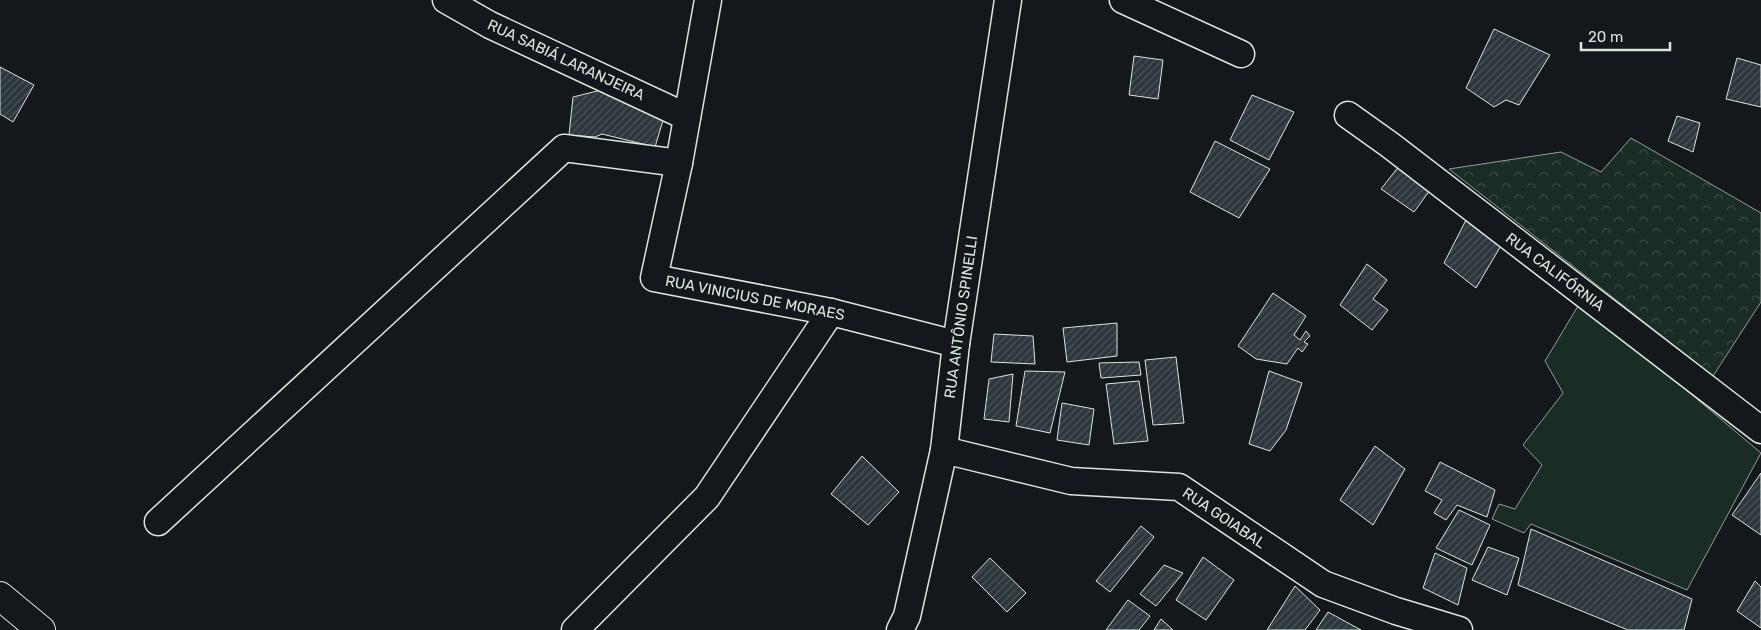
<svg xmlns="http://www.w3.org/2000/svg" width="1761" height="630" viewBox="0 0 1761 630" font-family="Rubik,sans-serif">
  <defs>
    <pattern id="forest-crowns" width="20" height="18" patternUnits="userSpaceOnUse" patternTransform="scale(1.25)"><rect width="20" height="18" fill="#1a2d24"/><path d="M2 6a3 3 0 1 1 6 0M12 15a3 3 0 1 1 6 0" fill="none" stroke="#3b4b43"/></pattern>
    <pattern id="building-hatch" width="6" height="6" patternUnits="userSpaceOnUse" patternTransform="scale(1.25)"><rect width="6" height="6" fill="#2c363c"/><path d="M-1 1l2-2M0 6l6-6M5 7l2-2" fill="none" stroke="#4a5358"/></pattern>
  </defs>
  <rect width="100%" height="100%" fill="#14181c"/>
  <polygon fill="#1a2d24" stroke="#939e99" points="1581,301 1761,453 1687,590 1531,524 1524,533 1492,519 1499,504 1515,509 1542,465 1523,445 1563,393 1545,361"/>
  <polygon fill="url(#forest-crowns)" stroke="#939e99" points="1631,138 1761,213 1761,302 1713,376 1449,169 1561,152 1601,172"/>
  <g fill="url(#building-hatch)" stroke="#d8e6dc">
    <polygon points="1494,29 1550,55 1519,105 1506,100 1494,107 1466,88"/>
    <polygon points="1134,56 1163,60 1158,99 1129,95"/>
    <polygon points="1737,58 1761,65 1761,107 1726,99"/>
    <polygon points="0,67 34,85 13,122 0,114"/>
    <polygon points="601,90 664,117 655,147 602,134 595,137 569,135 573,97"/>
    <polygon points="1252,95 1294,112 1269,160 1230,140"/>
    <polygon points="1677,116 1700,123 1693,152 1668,141"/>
    <polygon points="1215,141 1270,169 1239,218 1190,192"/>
    <polygon points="1403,161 1433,186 1414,212 1381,189"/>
    <polygon points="1467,218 1502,244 1476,288 1444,263"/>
    <polygon points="1367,264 1387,280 1373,299 1388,310 1372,330 1340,305"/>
    <polygon points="1273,293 1306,316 1294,335 1300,340 1306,331 1310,336 1304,342 1308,344 1302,352 1298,348 1287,364 1256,359 1238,346"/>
    <polygon points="1117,323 1117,356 1067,362 1063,328"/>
    <polygon points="994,334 1033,336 1035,364 991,362"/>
    <polygon points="1176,357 1184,423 1153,425 1145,360"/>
    <polygon points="1139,362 1141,375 1101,378 1099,363"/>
    <polygon points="1025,371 1065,372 1050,433 1016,426"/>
    <polygon points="1269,371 1302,383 1286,430 1270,451 1249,444"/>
    <polygon points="1013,374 1009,422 984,419 989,379"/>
    <polygon points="1139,381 1148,441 1114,444 1106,384"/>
    <polygon points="1062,403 1094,409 1089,445 1057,440"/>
    <polygon points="1375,446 1405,469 1373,525 1340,500"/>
    <polygon points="862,456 899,492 868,525 831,494"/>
    <polygon points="1440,462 1495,490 1487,517 1457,505 1446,520 1434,513 1442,500 1425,491"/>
    <polygon points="1761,473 1761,535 1732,515"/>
    <polygon points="1459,510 1490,525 1472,565 1436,548"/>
    <polygon points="1141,526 1154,537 1110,592 1096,581"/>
    <polygon points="1531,529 1692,599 1684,630 1628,630 1518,585"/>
    <polygon points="1488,547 1519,558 1507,595 1472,580"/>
    <polygon points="1435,553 1467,568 1458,605 1423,588"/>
    <polygon points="1203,557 1234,580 1206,620 1176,600"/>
    <polygon points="990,558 1026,593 1007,612 972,577"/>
    <polygon points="1164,565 1183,573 1156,606 1140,594"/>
    <polygon points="1755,581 1761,587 1761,628 1737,611"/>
    <polygon points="1295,586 1320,610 1305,630 1267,630"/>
    <polygon points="1128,600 1150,616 1139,630 1106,630"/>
    <polygon points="1328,612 1361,630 1316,630"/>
    <polygon points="1161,619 1173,630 1154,630"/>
  </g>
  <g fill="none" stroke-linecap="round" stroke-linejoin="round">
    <defs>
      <g id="street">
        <polyline points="446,0 490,25 687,117"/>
        <polyline points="708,0 679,163 654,278 831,312 956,344"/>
        <polyline points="1123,0 1241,54"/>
        <polyline points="1348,115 1390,145 1761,430"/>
        <polyline points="944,450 1071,481 1179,487 1323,584 1396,611 1459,630"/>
        <polyline points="158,522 564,148 679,163"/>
        <polyline points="575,630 707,497 831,312"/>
        <polyline points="900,630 907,616 944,450 956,344 1008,0"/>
      </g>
      <polyline id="secondary" points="0,596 41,630"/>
    </defs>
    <use href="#street" stroke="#d8e6dc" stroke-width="29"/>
    <use href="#secondary" stroke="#d8e6dc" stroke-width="30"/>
    <use href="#street" stroke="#14181c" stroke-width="26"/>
    <use href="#secondary" stroke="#14181c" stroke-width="28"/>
  </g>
  <g text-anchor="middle" stroke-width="4" stroke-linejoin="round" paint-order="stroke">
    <g font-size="15" fill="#d8e6dc" stroke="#14181c">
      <text transform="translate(566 60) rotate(25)" y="5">RUA SABIÁ LARANJEIRA</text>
      <text transform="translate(1555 272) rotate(37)" y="5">RUA CALIFÓRNIA</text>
      <text transform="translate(755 298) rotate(11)" y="5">RUA VINICIUS DE MORAES</text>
      <text transform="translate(961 317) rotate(-82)" y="5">RUA ANTÔNIO SPINELLI</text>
      <text transform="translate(1224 518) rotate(34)" y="5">RUA GOIABAL</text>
    </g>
  </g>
  <path d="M1581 42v8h89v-8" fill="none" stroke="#d8e6dc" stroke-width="2.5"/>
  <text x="1588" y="42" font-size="15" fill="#d8e6dc" stroke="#14181c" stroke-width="4" paint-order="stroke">20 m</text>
</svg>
